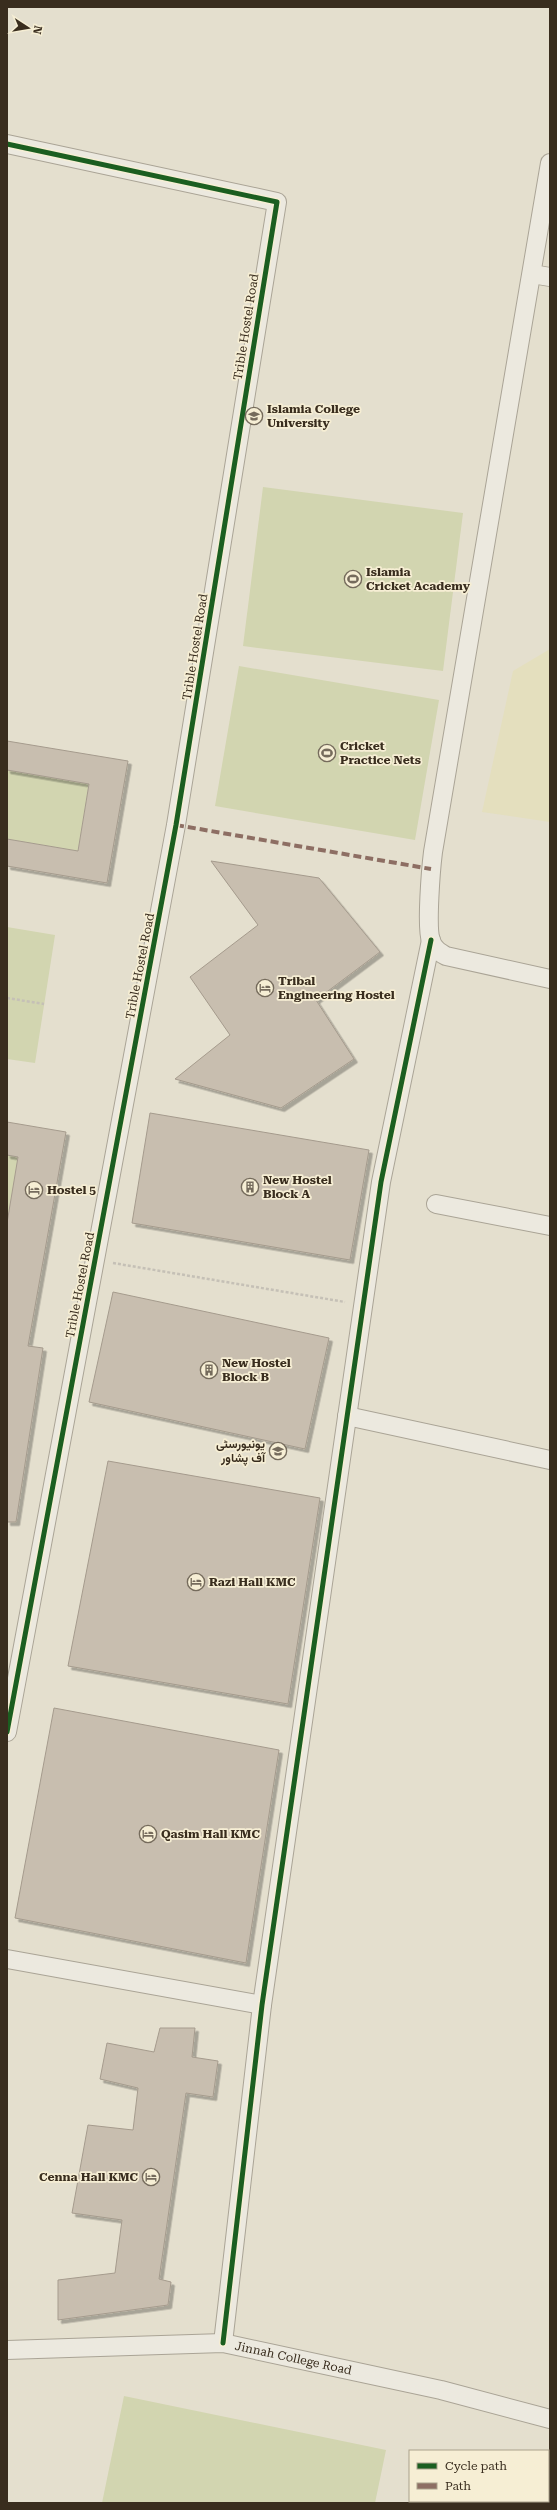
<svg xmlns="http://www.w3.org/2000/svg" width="557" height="2510" viewBox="0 0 557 2510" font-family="'Roboto Serif',Vazirmatn,serif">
  <defs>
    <filter id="shadow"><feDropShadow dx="3.5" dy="3.5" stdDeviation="0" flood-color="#0004"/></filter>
  </defs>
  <rect width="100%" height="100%" fill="#e4dfce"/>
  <polygon fill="#e4dfbe" points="550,649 550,822 482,812 513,671"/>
  <g fill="#d2d5b0">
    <polygon points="263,487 463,513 443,671 243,646"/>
    <polygon points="239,666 439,700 415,840 215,806"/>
    <polygon points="7,770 89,784 78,851 7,839"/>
    <polygon points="7,927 55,935 35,1063 7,1059"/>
    <polygon points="7,1155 18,1157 7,1223"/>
    <polygon points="124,2396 386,2450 375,2503 102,2503"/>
  </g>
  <g fill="#c8beaf" stroke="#a59b8d" filter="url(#shadow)">
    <polygon points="7,741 128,761 107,883 7,866 7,839 78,851 89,784 7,770"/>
    <polygon points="211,861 319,878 380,952 316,1000 354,1059 281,1108 175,1079 230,1035 190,977 258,925"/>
    <polygon points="150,1113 369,1150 350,1260 132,1223"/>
    <polygon points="7,1122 66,1132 28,1346 43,1348 16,1522 7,1522 7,1223 18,1157 7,1155"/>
    <polygon points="113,1292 329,1338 305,1449 89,1402"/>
    <polygon points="108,1461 320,1498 288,1704 68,1666"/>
    <polygon points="54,1708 279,1750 246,1963 15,1918"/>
    <polygon points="160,2028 195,2028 192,2057 218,2061 213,2097 186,2093 159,2279 171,2282 168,2305 58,2320 58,2280 115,2273 122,2220 72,2213 88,2125 133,2130 138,2088 100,2079 107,2043 154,2052"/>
  </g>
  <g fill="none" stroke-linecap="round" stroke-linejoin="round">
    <defs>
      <g id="street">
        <polyline points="7,144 277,202 176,825 7,1732"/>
        <path d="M 550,163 L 433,852 C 431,868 426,928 431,941 C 434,949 439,952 446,956 L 550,979"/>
        <polyline points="532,274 550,277"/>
        <polyline points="436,1204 550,1226"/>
        <polyline points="347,1416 550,1460"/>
        <polyline points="7,1959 262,2005"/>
        <polyline points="223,2343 262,2005 381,1182 431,940"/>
        <path id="s1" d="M 7,2350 L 223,2343 L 441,2390 L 550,2419"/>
      </g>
    </defs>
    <use href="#street" stroke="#aaa496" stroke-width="20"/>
    <g stroke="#c5c0b6" stroke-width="2.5" stroke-dasharray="3 2" stroke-linecap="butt">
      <polyline points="7,998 44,1004"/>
      <polyline points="113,1263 345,1302"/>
    </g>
    <use href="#street" stroke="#ece9df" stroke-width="18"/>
    <polyline stroke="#8d6e63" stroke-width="4" stroke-dasharray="8 4" stroke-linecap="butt" points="176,825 431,869"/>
    <defs>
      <g id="cycleway">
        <polyline points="7,144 277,202 176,825 7,1732"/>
        <polyline points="223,2343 262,2005 381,1182 431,940"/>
      </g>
    </defs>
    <use href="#cycleway" stroke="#f6eed4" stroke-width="8"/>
    <use href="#cycleway" stroke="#1b5e20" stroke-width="5"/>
  </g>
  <defs>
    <symbol id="university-ring" viewBox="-11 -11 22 22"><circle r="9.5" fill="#f6eed4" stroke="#756b5c" stroke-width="1.5"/><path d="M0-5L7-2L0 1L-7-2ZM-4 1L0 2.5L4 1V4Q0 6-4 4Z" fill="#756b5c"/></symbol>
    <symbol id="stadium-ring" viewBox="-11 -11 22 22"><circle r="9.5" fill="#f6eed4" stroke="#756b5c" stroke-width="1.5"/><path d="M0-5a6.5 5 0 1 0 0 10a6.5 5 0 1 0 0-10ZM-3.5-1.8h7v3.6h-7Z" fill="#756b5c"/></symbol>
    <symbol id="hotel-ring" viewBox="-11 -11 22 22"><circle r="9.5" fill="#f6eed4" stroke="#756b5c" stroke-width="1.5"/><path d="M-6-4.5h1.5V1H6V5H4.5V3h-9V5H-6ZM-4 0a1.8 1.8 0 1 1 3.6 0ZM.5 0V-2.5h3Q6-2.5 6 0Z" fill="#756b5c"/></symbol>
    <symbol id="building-ring" viewBox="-11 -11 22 22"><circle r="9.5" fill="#f6eed4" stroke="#756b5c" stroke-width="1.5"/><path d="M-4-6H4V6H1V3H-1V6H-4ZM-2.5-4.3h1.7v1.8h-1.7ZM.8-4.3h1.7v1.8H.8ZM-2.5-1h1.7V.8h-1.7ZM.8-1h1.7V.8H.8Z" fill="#756b5c"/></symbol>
  </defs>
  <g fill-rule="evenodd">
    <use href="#university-ring" x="244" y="406" width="20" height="20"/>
    <use href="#stadium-ring" x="343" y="569" width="20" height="20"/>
    <use href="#stadium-ring" x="317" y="743" width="20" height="20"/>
    <use href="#hotel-ring" x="255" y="978" width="20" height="20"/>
    <use href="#building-ring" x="240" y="1177" width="20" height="20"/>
    <use href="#hotel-ring" x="24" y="1180" width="20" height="20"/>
    <use href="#building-ring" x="199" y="1360" width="20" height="20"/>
    <use href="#university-ring" x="268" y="1441" width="20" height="20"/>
    <use href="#hotel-ring" x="186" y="1572" width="20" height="20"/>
    <use href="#hotel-ring" x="138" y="1824" width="20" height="20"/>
    <use href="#hotel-ring" x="141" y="2167" width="20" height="20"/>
  </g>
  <g text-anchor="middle" stroke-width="3.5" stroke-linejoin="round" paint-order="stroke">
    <g font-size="12" fill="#392d1e" stroke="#f6eed4">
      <text transform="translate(246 327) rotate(-81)" y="4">Trible Hostel Road</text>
      <text transform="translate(195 647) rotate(-81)" y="4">Trible Hostel Road</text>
      <text transform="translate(140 966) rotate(-79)" y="4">Trible Hostel Road</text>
      <text transform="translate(80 1285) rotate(-79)" y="4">Trible Hostel Road</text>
      <text dy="4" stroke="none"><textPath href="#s1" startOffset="288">Jinnah College Road</textPath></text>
    </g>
    <g font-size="12" font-weight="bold" fill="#392d1e" stroke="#f6eed4" text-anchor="start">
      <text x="267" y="413">Islamia College<tspan x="267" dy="14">University</tspan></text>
      <text x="366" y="576">Islamia<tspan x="366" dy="14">Cricket Academy</tspan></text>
      <text x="340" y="750">Cricket<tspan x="340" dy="14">Practice Nets</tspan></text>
      <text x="278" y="985">Tribal<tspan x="278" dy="14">Engineering Hostel</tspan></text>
      <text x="263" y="1184">New Hostel<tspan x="263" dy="14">Block A</tspan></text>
      <text x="47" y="1194">Hostel 5</text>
      <text x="222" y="1367">New Hostel<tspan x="222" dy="14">Block B</tspan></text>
      <text x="265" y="1448" text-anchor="end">یونیورسٹی<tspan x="265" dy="14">آف پشاور</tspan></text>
      <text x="209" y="1586">Razi Hall KMC</text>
      <text x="161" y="1838">Qasim Hall KMC</text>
      <text x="138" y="2181" text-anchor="end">Cenna Hall KMC</text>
    </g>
  </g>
  <rect width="557" height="2510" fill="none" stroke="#392d1e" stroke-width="16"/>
  <rect x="409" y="2450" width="140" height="52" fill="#f6eed4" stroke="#aaa18b"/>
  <rect x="417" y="2463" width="20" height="6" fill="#1b5e20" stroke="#aaa18b"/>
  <text x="445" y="2470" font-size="12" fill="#392d1e">Cycle path</text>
  <rect x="417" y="2483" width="20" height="6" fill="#8d6e63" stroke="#aaa18b"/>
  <text x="445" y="2490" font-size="12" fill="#392d1e">Path</text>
  <g transform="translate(28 28) rotate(102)" stroke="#f6eed4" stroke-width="3" paint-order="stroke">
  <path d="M0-3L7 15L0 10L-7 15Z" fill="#392d1e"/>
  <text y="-6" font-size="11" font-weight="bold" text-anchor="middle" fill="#392d1e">N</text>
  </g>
</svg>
